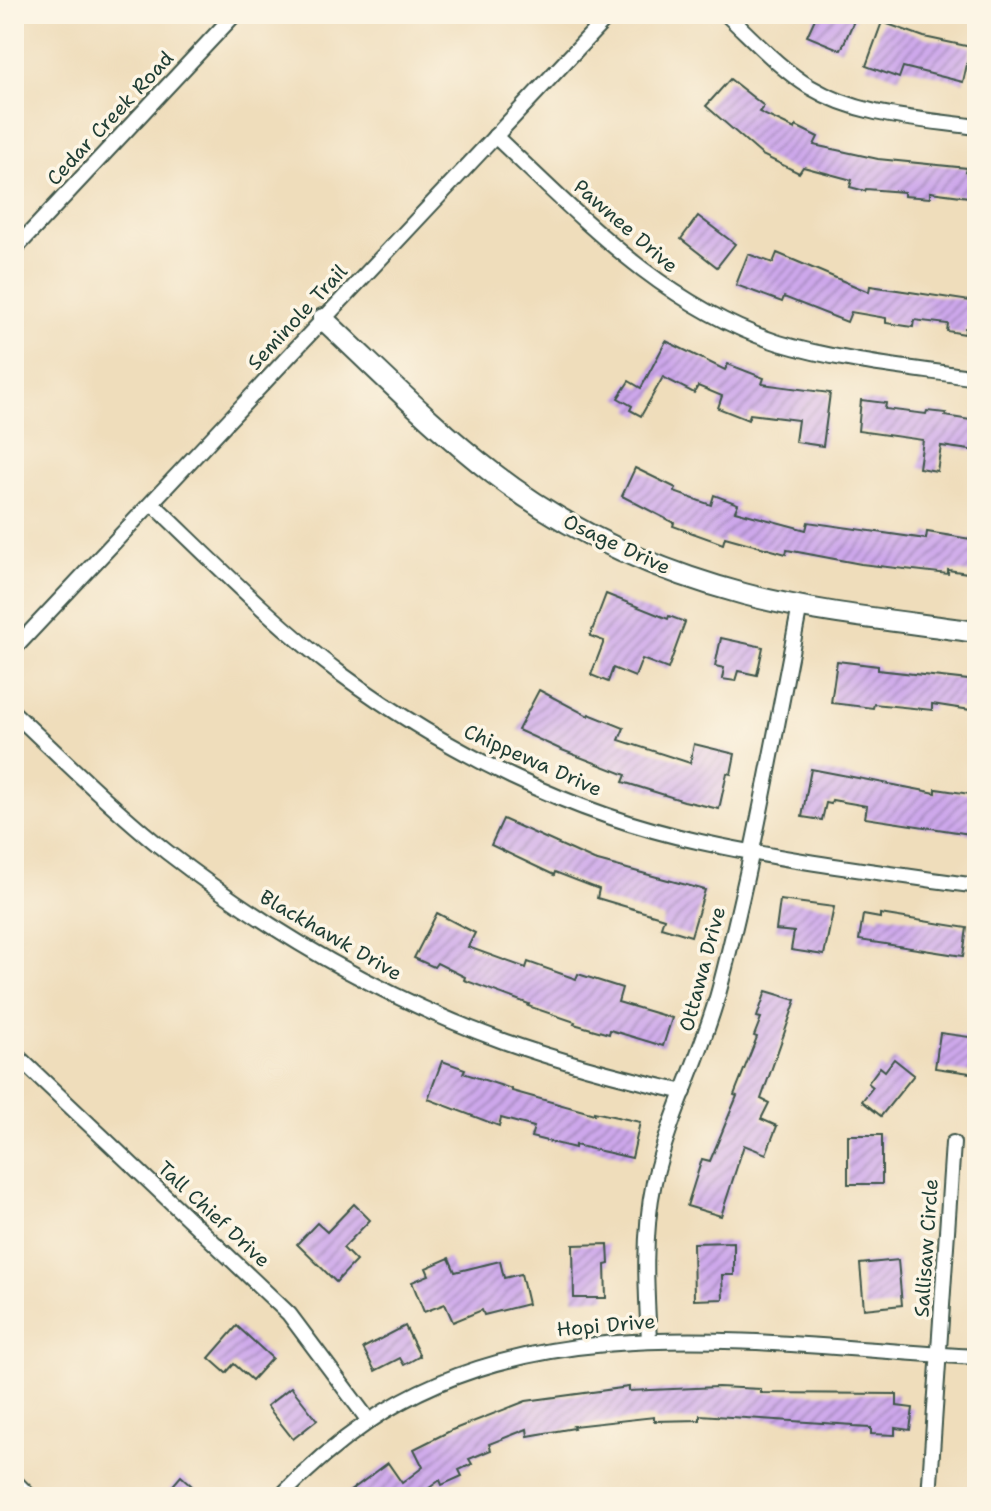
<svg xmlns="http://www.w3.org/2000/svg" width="991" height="1511" viewBox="0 0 991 1511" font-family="'Shantell Sans',sans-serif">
  <defs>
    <pattern id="building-hatch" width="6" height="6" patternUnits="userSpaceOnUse" patternTransform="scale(2)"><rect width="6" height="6" fill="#cda7eb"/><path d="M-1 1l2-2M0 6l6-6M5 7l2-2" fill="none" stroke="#a689bf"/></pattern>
  </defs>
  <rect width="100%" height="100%" fill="#fcf5e5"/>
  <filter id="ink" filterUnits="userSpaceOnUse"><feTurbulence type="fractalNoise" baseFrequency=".0125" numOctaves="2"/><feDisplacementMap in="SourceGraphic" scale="16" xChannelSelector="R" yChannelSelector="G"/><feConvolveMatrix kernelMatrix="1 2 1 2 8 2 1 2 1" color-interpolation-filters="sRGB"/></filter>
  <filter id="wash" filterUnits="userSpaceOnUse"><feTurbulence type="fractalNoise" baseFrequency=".006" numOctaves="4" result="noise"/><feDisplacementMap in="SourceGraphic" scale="32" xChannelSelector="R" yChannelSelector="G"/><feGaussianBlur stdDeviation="1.8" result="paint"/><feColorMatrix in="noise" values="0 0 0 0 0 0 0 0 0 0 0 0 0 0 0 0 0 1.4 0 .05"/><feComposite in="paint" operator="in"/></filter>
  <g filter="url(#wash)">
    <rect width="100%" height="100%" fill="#efddbb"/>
    <g id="blocks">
      <g fill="url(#building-hatch)">
        <polygon points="817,14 857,14 841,50 807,36"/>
        <polygon points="882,22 924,37 971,47 963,82 903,67 899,78 866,66"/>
        <polygon points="730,79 764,106 759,112 795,129 796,126 818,137 814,145 878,159 967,168 966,172 977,173 977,198 930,192 930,198 904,196 904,192 866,189 865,191 850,187 852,180 803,167 799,173 762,155 706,106"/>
        <polygon points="698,216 735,244 717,267 681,239"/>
        <polygon points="777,253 869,292 870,286 977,302 975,329 965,328 965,334 947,331 948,324 914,320 913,327 886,323 886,318 851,312 847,322 784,297 782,302 736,285 748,254 773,263"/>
        <polygon points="666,341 725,370 728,364 764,378 762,384 830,393 823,446 795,442 798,420 750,414 748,420 718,408 722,396 698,386 694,393 663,377 641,416 630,410 632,406 618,398 629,381 641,388"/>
        <polygon points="861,400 886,403 885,409 926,414 927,411 946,413 945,416 977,421 977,451 941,446 937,471 919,468 923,440 858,431"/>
        <polygon points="635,468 676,488 674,492 711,505 714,495 738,504 735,511 806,530 808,522 926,539 927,532 977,540 974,574 948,570 948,574 861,564 787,550 786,554 725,537 723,544 673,526 674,523 622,496"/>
        <polygon points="606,594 668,619 669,616 685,622 668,669 642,659 635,677 613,668 608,682 591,675 604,641 590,636"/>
        <polygon points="721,638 763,647 757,675 738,671 735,681 722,679 724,668 715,666"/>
        <polygon points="837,661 878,666 878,670 977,681 977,711 932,704 932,710 874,704 873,708 831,703"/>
        <polygon points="539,690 588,716 589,714 624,728 619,740 690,763 694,744 735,754 731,774 727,773 719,809 684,801 623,782 626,775 562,750 518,730"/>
        <polygon points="811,769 936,793 936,789 977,795 977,835 865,818 867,806 832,800 831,804 826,803 822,820 802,817"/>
        <polygon points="503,819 594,860 705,890 691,936 661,927 664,918 597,898 599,889 555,872 554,875 491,845"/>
        <polygon points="780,900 834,907 824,955 791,950 794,932 776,930"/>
        <polygon points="437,913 475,933 468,947 526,968 528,962 576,979 578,974 622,988 618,1002 672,1018 663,1046 610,1030 609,1034 574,1024 575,1022 528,1006 529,1004 464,980 465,977 437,963 434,967 414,958"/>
        <polygon points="880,914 967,928 963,956 859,940 863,915 880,918"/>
        <polygon points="766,991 796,1000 761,1099 769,1103 761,1119 777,1126 766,1154 744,1145 721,1216 687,1206 702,1159 710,1161 737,1096 734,1095 757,1037 754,1036 761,1018 757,1017"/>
        <polygon points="940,1033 977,1038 977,1074 935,1068"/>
        <polygon points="894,1059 914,1075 881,1116 862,1101 873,1087 868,1083 880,1067 885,1071"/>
        <polygon points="442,1061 465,1069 463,1073 512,1089 512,1091 594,1114 594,1112 640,1122 632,1158 575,1145 575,1148 531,1137 534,1127 501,1118 499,1126 428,1099"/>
        <rect x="848" y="1135" width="34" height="49"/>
        <polygon points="354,1204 370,1220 343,1248 356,1261 336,1282 297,1244 317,1223 327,1232"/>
        <polygon points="734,1242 734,1275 722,1275 723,1299 694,1300 693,1243"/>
        <polygon points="608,1244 609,1264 605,1265 606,1298 574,1298 573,1245"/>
        <polygon points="449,1258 455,1272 500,1261 504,1278 521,1274 528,1304 484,1315 482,1310 453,1322 445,1304 424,1312 412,1282 429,1275 426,1268"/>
        <polygon points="898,1260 902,1305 864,1309 860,1264"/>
        <polygon points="237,1326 272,1358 252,1380 234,1364 226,1373 209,1358"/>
        <polygon points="405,1326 420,1356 404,1365 400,1358 375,1371 363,1348"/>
        <polygon points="291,1387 317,1420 293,1439 267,1406"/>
        <polygon points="629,1387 629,1391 718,1387 761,1389 761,1393 897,1394 897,1406 913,1408 910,1430 895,1428 895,1435 871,1434 871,1428 852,1427 853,1425 700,1415 700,1420 654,1421 654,1417 573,1426 574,1428 528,1436 527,1429 489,1444 491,1450 469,1459 472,1464 459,1470 462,1476 442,1485 440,1480 417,1497 342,1497 388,1463 402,1483 423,1467 414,1449 452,1430 526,1401"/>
        <polygon points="181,1476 204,1497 163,1497"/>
      </g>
    </g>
  </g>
  <g filter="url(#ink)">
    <use href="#blocks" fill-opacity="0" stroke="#3e5548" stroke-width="2"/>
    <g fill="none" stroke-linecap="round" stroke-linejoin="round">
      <defs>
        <g id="street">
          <path d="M 726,14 C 753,39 779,68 810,87 C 860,117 921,119 977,127"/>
          <path d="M 495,136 C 581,217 663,306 779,343 C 842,362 911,368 977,378"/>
          <polyline points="14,250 235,14"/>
          <path d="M 152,503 C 213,561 273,623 341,674 C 447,752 571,814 701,842 C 792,862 885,873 977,886"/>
          <polyline points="14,649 610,14"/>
          <path d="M 14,713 C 64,760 113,809 167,852 C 269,931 381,997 503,1041 C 562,1062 623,1078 684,1092"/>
          <polyline points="14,1053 289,1314 369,1421"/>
          <path d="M 649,1340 C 646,1287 643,1234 654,1182 C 669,1115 703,1053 720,987 C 753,861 775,733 800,606"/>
          <path d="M 280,1497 C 307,1469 336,1444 368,1422 C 541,1302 779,1347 977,1357"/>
          <polyline points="929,1497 953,1143"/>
        </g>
        <g id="secondary">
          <path d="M 323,319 C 379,371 433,427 494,474 C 567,530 654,570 744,594 C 819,614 900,621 977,632"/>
          <polyline points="14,1485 26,1497"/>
        </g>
      </defs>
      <use href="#street" stroke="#3e5548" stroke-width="18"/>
      <use href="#secondary" stroke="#3e5548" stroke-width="24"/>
      <use href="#street" stroke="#fff" stroke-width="14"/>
      <use href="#secondary" stroke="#fff" stroke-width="20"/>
    </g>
  </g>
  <g text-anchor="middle" stroke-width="7" stroke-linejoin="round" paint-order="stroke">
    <g font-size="20" fill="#1f3d34" stroke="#fcf5e5">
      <text transform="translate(110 118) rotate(-47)" y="7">Cedar Creek Road</text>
      <text transform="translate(626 226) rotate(41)" y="7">Pawnee Drive</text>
      <text transform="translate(297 317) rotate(-47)" y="7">Seminole Trail</text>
      <text transform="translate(617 544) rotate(25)" y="7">Osage Drive</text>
      <text transform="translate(533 760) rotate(24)" y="7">Chippewa Drive</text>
      <text transform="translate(331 935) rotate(30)" y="7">Blackhawk Drive</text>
      <text transform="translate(702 969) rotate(-75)" y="7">Ottawa Drive</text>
      <text transform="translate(214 1214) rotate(43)" y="7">Tall Chief Drive</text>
      <text transform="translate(926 1248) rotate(-86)" y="7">Sallisaw Circle</text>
      <text transform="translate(606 1325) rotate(-5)" y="7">Hopi Drive</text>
    </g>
  </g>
  <rect width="991" height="1511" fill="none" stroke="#fcf5e5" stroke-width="48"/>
</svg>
